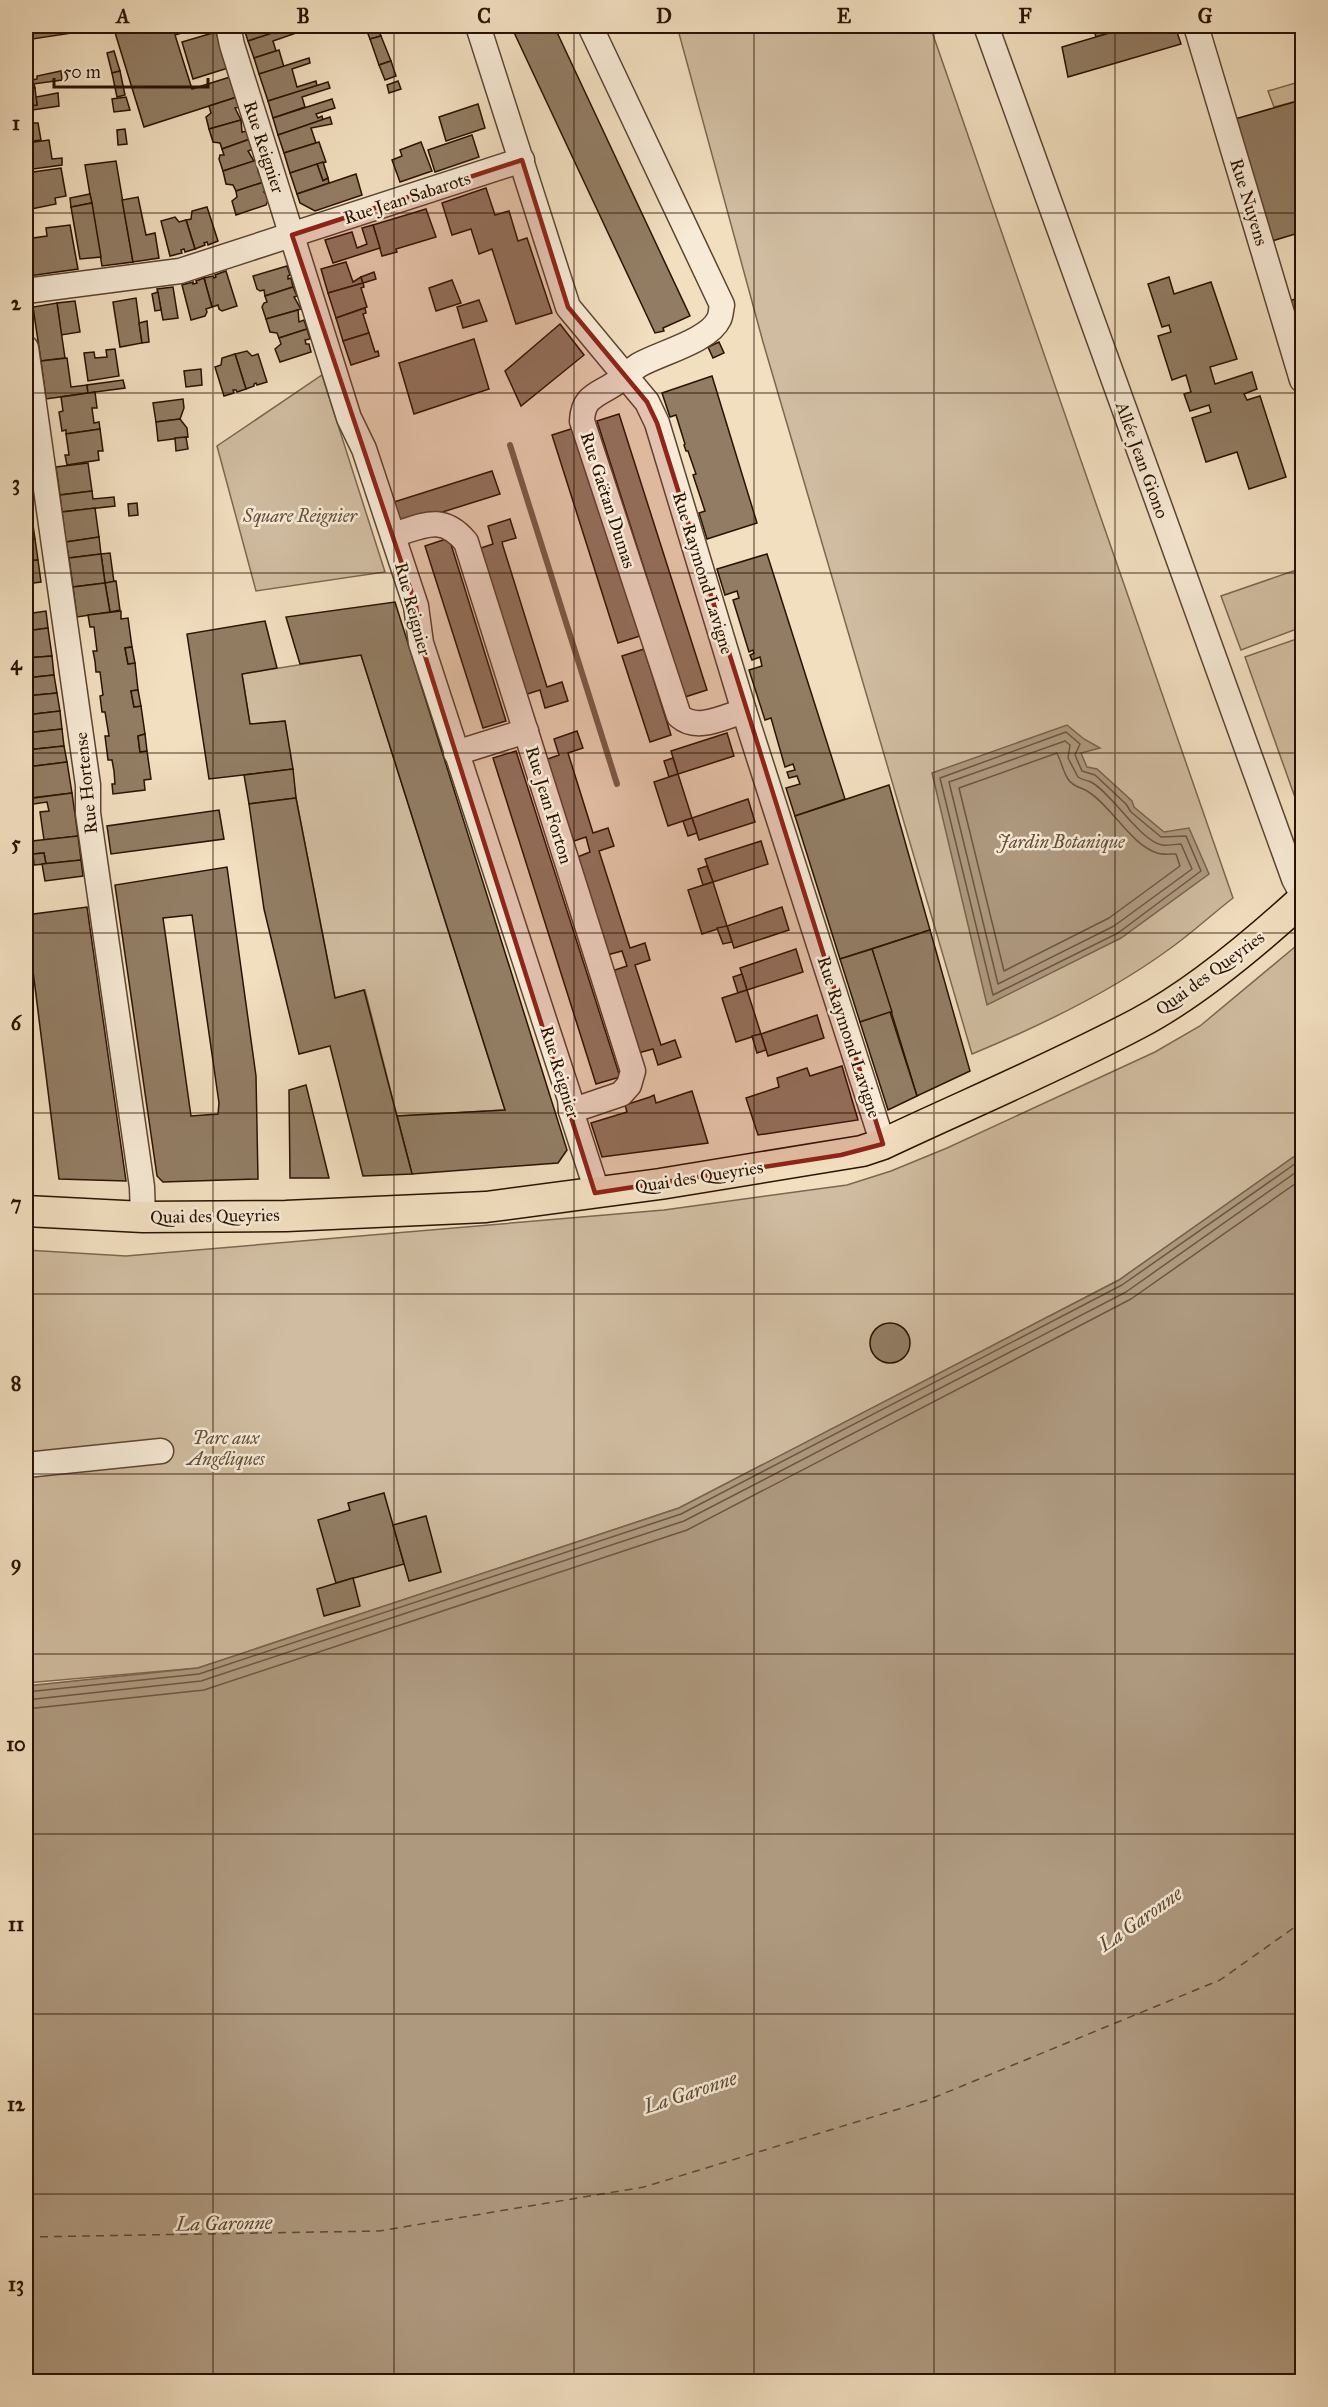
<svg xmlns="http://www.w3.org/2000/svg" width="1328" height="2407" viewBox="0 0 1328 2407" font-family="'IM FELL Great Primer',serif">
  <rect width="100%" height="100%" fill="#f2dfc0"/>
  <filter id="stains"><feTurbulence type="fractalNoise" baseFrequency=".00333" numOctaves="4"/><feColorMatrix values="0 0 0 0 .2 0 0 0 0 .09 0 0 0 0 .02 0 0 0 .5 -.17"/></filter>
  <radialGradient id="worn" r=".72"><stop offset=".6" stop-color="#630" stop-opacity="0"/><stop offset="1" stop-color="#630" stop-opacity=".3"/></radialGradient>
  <g fill="#d0bca0" stroke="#7c6750" stroke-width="1.5">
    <path d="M 677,26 L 930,26 L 1233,898 C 1211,915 1191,934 1168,950 C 1109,993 1040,1026 972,1054 L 763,342 Z"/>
    <polygon points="1302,81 1302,105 1301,100 1274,107 1268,91"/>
    <polygon points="322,375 385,572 256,591 217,446"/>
    <polygon points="1302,568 1302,627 1241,650 1221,596"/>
    <polygon points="1302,637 1302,817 1245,657"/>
    <polygon points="361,655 505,1110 397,1116 365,990 335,998 296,798 285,721 250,724 242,674"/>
    <polygon points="1302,941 1302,1151 1119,1280 679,1508 198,1668 26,1683 26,1250 126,1256 664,1210 847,1185 891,1171 947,1148 1155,1052 1200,1026"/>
  </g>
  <g fill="#ae997f" stroke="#79634d" stroke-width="1.5">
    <polygon points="1067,725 1084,739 1100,748 1081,753 1087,767 1097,769 1132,801 1134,807 1164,832 1189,828 1209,874 1121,938 987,1005 932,773"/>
    <polygon points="1302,1151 1302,2381 26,2381 26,1686 198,1668 679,1508 1119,1280"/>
  </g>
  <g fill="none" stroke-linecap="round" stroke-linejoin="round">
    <g stroke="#6c5640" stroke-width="1.5">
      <polygon points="1066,732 1080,744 1075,755 1082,771 1095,775 1126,804 1131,812 1161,837 1186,836 1201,871 1118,933 993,995 940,778"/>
      <path d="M 1065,741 L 1070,745 L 1068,758 L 1078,777 C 1082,780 1086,780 1091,782 C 1112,793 1140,841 1162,845 C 1168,846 1175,844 1181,844 L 1192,869 L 1114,926 L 998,984 L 949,782 Z"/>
      <path d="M 1057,753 C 1061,761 1063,771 1068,779 C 1073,787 1080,787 1087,791 C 1111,805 1130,844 1157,853 C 1163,855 1170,854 1176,854 L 1180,866 L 1109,918 L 1004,971 L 959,788 Z"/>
      <polyline points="26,1692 199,1674 681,1514 1122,1285 1302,1159"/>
      <polyline points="26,1700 201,1681 684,1521 1126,1292 1302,1168"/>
      <polyline points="26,1709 204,1690 687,1530 1131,1299 1302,1179"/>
    </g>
    <polyline stroke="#79634d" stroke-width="6" points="510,445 617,784"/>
    <polyline stroke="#5e4833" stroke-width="1.5" stroke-dasharray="8 6" stroke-linecap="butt" points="26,2237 379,2231 644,2187 928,2100 1220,1980 1302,1922"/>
  </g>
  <g fill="#927d64" stroke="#291201" stroke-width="1.5" fill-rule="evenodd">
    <polygon points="26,26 104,26 104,28 26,40"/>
    <polygon points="113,26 204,26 175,35 192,89 230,77 237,97 144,127"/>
    <polygon points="243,26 270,26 273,33 248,41"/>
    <polygon points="294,26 296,33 273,41 276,51 254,58 248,41"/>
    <polygon points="365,26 377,26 381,36 370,39"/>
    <polygon points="511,26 554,26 690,316 663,328 664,331 655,333"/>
    <polygon points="1093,26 1133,26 1096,37"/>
    <polygon points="1133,26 1175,26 1181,44 1068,77 1062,47"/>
    <polygon points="216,32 228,68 193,79 182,42"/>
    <polygon points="381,36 391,61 379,65 370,39"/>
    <polygon points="279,50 284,67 259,74 254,58"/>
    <polygon points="114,51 120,71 112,73 107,53"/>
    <polygon points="309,58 310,63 292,69 297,87 316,81 317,86 268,101 259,74"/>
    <polygon points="391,61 396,76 385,80 379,65"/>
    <polygon points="26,69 27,81 37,79 37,76 61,71 62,80 26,85"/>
    <polygon points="120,71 125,95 117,97 112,73"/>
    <polygon points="398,81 401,89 389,93 387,85"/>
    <polygon points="328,82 330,88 302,97 305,107 273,118 268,101"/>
    <polygon points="34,84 35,88 28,89 30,106 37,105 36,97 58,93 59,106 26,111 26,85"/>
    <polygon points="35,88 37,105 30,106 28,89"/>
    <polygon points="126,97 130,110 114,112 112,99"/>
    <polygon points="237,97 240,107 235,108 241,120 209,129 206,117 211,113 209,106"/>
    <polygon points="332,99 335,108 316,114 318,118 322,116 323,120 278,135 273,118"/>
    <polygon points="1301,100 1302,232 1272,241 1235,119"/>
    <polygon points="478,104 485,128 446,141 439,117"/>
    <polygon points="30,110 32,123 38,123 41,140 26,142 26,111"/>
    <polygon points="330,117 332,124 311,128 316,143 284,153 278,135"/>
    <polygon points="241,120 242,132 247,131 250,139 222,149 220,143 213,142 209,129"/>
    <polygon points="125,129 127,144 118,145 117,130"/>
    <polygon points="472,135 479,157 435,172 428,150"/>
    <polygon points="250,139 253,149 248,151 254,161 223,171 219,159 220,155 224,155 222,149"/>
    <polygon points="49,140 52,159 62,158 62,165 26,170 26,143"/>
    <polygon points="319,142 326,162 290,173 284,153"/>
    <polygon points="421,142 432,171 400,182 392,160 402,156 400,150"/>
    <polygon points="257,160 260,170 258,171 259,174 261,173 264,182 236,191 233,185 226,184 223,171"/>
    <polygon points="116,161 133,262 102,266 85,165"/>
    <polygon points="323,162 328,178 323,181 317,164"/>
    <polygon points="317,164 323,181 328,178 329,183 297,194 290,173"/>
    <polygon points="61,168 66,196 55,198 56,204 26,210 26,173"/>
    <polygon points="356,174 362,195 315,211 300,203 297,194"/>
    <polygon points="264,182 267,191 264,192 269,198 266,205 236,215 232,201 237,197 236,191"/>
    <polygon points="486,188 495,215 509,211 518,241 527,238 552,313 516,324 492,249 479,254 471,229 452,235 442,203"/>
    <polygon points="90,194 92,203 71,207 70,198"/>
    <polygon points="138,197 146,235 155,233 159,258 133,262 122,200"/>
    <polygon points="92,203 101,257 80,259 71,207"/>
    <polygon points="207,207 218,241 208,245 207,242 204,243 205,245 195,249 186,220 191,219 192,211"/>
    <polygon points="426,209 436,237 396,249 397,252 382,256 373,225"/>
    <polygon points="175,217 179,222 186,220 195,249 185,252 184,249 181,250 182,253 170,256 161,221"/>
    <polygon points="70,225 78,269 29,276 26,239 47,236 46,228"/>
    <polygon points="373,225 380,248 333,263 325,240 352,232 357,248 367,244 362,228"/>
    <polygon points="346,262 353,282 361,277 363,283 328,293 321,269"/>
    <polygon points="287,266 290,275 288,276 288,279 291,278 293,287 265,296 264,290 260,291 257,289 253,276"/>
    <polygon points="226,271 237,306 222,311 219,309 218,305 212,307 204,278 213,276 214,278 216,277 215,275"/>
    <polygon points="374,272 376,279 363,283 361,277"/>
    <polygon points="1169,277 1174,294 1211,282 1237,359 1210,367 1215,384 1252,372 1257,389 1244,394 1247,400 1260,396 1286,477 1249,489 1237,452 1206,462 1192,418 1211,412 1209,405 1190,411 1184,394 1191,392 1186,375 1172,380 1158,336 1171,332 1169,325 1162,327 1148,284"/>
    <polygon points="204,278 212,307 206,309 207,312 205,316 191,320 182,285 193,282 193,284 197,283 196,281"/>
    <polygon points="452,280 461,303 436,311 429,288"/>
    <polygon points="363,283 364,287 361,288 367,307 336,318 328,293"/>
    <polygon points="173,287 178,318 163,320 157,289"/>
    <polygon points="293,287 297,296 294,297 301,309 266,319 262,307 264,303 267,302 265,296"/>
    <polygon points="158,292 161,310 155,311 152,294"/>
    <polygon points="1302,297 1302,345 1289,301"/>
    <polygon points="136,298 142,343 120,347 113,302"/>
    <polygon points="479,300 487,321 463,328 457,307"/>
    <polygon points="75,301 80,332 61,335 57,303"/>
    <polygon points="57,303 65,358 41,361 33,307"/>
    <polygon points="365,308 366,313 363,314 369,333 343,341 336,318"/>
    <polygon points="298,310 299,322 304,320 307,329 279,338 277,333 270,332 266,319"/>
    <polygon points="147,321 149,342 142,343 139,323"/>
    <polygon points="560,324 584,355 521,406 505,371"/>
    <polygon points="307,329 310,339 305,340 306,344 309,344 311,352 280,362 275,349 281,344 279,338"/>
    <polygon points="369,333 375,352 378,351 379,356 351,365 343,341"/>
    <polygon points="474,339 489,389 414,414 399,363"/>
    <polygon points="719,342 724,353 713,358 708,347"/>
    <polygon points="115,349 119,376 88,381 84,353 94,352 95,358 107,357 106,350"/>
    <polygon points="247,351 252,356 258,354 267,382 257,385 256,383 254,384 254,386 246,389 235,354"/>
    <polygon points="235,354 246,389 237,392 236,390 233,390 234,393 224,396 215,367 221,365 222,358"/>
    <polygon points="67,358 71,387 87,385 88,393 46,399 41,361"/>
    <polygon points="201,369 202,385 186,387 184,371"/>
    <polygon points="712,376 757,523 707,539 699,513 705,511 693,475 696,474 688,451 686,451 684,445 685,444 676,415 670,417 662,393"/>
    <polygon points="123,380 125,388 88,393 87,385"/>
    <polygon points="95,392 97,408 92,408 94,423 99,422 100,429 66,434 66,430 62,431 59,412 63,411 61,397"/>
    <polygon points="183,399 184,408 180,419 156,422 153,403"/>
    <polygon points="619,414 707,690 685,697 597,421"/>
    <polygon points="180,419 187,428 188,437 158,441 156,422"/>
    <polygon points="574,428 640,636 618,643 552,435"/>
    <polygon points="100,429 103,451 98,451 99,460 67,465 65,455 69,455 66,434"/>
    <polygon points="186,437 188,449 176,451 175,438"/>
    <polygon points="88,463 92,491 60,495 56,467"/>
    <polygon points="492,471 500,494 401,525 394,502"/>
    <polygon points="28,488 31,511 26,512 26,489"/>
    <polygon points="92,491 93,499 114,497 115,506 62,512 60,495"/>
    <polygon points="137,503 138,515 129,516 128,504"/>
    <polygon points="95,508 99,537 66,542 62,512"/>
    <polygon points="31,511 35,539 26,540 26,512"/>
    <polygon points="510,519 516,538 502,542 503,546 547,687 562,682 568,701 545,708 540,690 524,695 478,549 493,544 488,526"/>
    <polygon points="99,537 101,554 69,558 66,542"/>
    <polygon points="449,538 506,721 483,728 425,546"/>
    <polygon points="35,539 38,560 26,561 26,540"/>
    <polygon points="110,553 114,582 105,583 101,554"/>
    <polygon points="101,554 105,583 73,587 69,558"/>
    <polygon points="767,554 845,799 795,816 786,788 800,784 797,776 789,778 787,772 795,770 793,764 785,767 771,718 765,720 749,670 762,666 760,657 752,660 750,655 754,653 753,650 749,652 733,600 739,598 737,591 725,595 717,569"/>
    <polygon points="38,560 41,582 26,584 26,561"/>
    <polygon points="116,581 120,610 110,612 105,583"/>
    <polygon points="105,583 110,612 77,617 73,587"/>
    <polygon points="26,584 28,584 32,613 26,614"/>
    <polygon points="395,602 567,1150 558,1163 412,1174 397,1116 505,1110 361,655 300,664 286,617"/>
    <polygon points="46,611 48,628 26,631 26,614"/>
    <polygon points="121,611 121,619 128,618 132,647 125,648 128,664 135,663 138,690 131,691 134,707 141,706 145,734 138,736 140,752 147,751 151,779 144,780 145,790 113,794 112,784 115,784 114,771 112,760 108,760 105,736 109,736 105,712 102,712 100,696 103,695 100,672 96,672 95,661 93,651 97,651 94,627 90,627 88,615"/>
    <polygon points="265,621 277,668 242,674 250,724 285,721 293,769 209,779 187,634"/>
    <polygon points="48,628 52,656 26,658 26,631"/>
    <polygon points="132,647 135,663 128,664 125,648"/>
    <polygon points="644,649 671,735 650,742 622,656"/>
    <polygon points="52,656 54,675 26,678 26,658"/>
    <polygon points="54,675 57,693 26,696 26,678"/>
    <polygon points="138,690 141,706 134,707 131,691"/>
    <polygon points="57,693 60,711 26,715 26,696"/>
    <polygon points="60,711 62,729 26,733 26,715"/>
    <polygon points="62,729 64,746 26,750 26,733"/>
    <polygon points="577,731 583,748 568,753 593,833 608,828 614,846 599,851 630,948 645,943 650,960 635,965 661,1045 675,1040 681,1057 658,1065 653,1049 638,1053 612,971 627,966 622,951 607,955 575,858 590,852 586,837 571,842 545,760 559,755 554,739"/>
    <polygon points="727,733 734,756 678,774 671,751"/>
    <polygon points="145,734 147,751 140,752 138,736"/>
    <polygon points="64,746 67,762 28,767 27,750"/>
    <polygon points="516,751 620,1077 596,1084 493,758"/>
    <polygon points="673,758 678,774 669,777 664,761"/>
    <polygon points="67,762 72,793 31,798 27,767"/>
    <polygon points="293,769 296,798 249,804 244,775"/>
    <polygon points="678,774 692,818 668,826 654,782"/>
    <polygon points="889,785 930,930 840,959 795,816"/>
    <polygon points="72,793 78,836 44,840 40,812 49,811 47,802 27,805 26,799"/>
    <polygon points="296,798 335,998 364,990 412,1174 363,1176 330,1046 299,1054 264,909 249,804"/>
    <polygon points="748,799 755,822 699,840 692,818"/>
    <polygon points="219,810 224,839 111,854 107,826"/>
    <polygon points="692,818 697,833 688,836 683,821"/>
    <polygon points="78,836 81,860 46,864 44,853 33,854 32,841"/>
    <polygon points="761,841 768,864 713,882 705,859"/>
    <polygon points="44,853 46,864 34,865 33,854"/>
    <polygon points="81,860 83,876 45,881 42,864"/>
    <polygon points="707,866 713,882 703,885 698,869"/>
    <path d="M 227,867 L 256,1076 L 258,1179 L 163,1182 L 157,1176 L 115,885 ZM 192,915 L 219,1103 L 218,1114 L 191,1116 L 163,918 Z"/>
    <polygon points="713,882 727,926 702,934 688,890"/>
    <polygon points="87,907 126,1181 59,1179 26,915"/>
    <polygon points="782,907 789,930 734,948 727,926"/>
    <polygon points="727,926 732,942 723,944 717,928"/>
    <polygon points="930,930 970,1071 917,1096 872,949"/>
    <polygon points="796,949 803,972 747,990 740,968"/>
    <polygon points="872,949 892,1012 860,1022 840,959"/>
    <polygon points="742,974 747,990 738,993 733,977"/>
    <polygon points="747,990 761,1034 736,1042 722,998"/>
    <polygon points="890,1012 917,1096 888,1110 860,1022"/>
    <polygon points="817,1015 824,1038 768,1056 761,1034"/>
    <polygon points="761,1034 766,1050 757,1053 752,1036"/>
    <polygon points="842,1066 858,1120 758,1135 746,1098 779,1087 777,1078 807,1068 810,1076"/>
    <polygon points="306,1085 329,1178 290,1178 289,1090"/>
    <polygon points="692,1091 708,1143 602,1157 591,1123 627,1112 625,1105 650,1097 654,1095 656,1103"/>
    <circle cx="890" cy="1343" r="20"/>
    <polygon points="384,1493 404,1564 336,1583 318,1520 350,1510 348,1503"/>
    <polygon points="426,1516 441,1572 409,1581 393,1525"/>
    <polygon points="353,1578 360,1606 324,1616 317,1589"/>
  </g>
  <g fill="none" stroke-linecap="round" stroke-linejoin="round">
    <defs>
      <g id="minor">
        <polyline points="228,26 232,45 349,418 364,449 416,606 421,643 570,1099 571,1111 594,1182 595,1193"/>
        <polyline points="478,26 568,307 647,402 657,423 744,711 883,1144"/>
        <path d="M 590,26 L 722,305 C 721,309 721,315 719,319 C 709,341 660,353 639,365 C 631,370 625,377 617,382 C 599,395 583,395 582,421 L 679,716 C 697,732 723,717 744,711"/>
        <polyline points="986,26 1294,879 1302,894"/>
        <polyline points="1196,26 1302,380"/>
        <polyline points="26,291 180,271 522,160"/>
        <polyline points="26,348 88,785 88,813 142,1187 143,1217"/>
        <path d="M 393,535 C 423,526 442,513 466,542 L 633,1071 L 629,1085 L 621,1094 L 571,1111"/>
        <polyline points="456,753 526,731"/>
        <polyline points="26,1465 161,1451"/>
      </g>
      <path id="major" d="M 26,1211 L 143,1217 L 286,1216 L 486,1207 L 660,1184 L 862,1151 L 883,1144 C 968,1104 1056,1067 1139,1023 C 1194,994 1256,942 1302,900"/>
    </defs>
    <use href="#minor" stroke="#5b4531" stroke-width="27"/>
    <use href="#major" stroke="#291201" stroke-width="33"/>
    <use href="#minor" stroke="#f7ead6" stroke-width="24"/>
    <use href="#major" stroke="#f2dfc0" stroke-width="30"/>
  </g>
  <path fill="#8f2418" fill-opacity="0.2" stroke="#8f2418" stroke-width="4.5" stroke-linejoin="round" d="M 522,160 L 568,307 L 647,402 L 657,423 L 883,1144 L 841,1155 L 595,1193 L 421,643 L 416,606 L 292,235 Z"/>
  <path fill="none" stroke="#291201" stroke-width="1.5" stroke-opacity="0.55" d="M 213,26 L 213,2382M 394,26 L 394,2382M 574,26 L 574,2382M 754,26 L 754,2382M 934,26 L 934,2382M 1115,26 L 1115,2382M 26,213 L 1302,213M 26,393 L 1302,393M 26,573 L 1302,573M 26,753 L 1302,753M 26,933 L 1302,933M 26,1113 L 1302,1113M 26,1294 L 1302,1294M 26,1474 L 1302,1474M 26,1654 L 1302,1654M 26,1834 L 1302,1834M 26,2014 L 1302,2014M 26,2194 L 1302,2194"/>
  <g text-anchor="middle" stroke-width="5" stroke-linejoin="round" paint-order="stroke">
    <g font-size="18" fill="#291201" stroke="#f7ead6">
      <text transform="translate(264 147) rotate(72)" y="6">Rue Reignier</text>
      <text transform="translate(407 198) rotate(-18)" y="6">Rue Jean Sabarots</text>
      <text transform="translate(1249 202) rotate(73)" y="6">Rue Nuyens</text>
      <text transform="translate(1142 460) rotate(70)" y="6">Allée Jean Giono</text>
      <text transform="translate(608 500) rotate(72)" y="6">Rue Gaëtan Dumas</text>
      <text transform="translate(703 573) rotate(73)" y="6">Rue Raymond Lavigne</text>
      <text transform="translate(413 609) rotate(75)" y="6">Rue Reignier</text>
      <text transform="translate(86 783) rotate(-96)" y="6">Rue Hortense</text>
      <text transform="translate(549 805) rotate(73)" y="6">Rue Jean Forton</text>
      <text transform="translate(1210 973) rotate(-36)" y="6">Quai des Queyries</text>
      <text transform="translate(849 1037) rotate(72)" y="6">Rue Raymond Lavigne</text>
      <text transform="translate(560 1072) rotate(73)" y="6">Rue Reignier</text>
      <text transform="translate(699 1177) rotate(-9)" y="6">Quai des Queyries</text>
      <text transform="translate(215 1216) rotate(-1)" y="6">Quai des Queyries</text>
    </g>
    <g font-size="18" font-style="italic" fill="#634e39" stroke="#f7ead6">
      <text x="300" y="522">Square Reignier</text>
      <text x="1061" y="848">Jardin Botanique</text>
      <text x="226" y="1444">Parc aux<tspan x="226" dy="21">Angéliques</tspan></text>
    </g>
    <g font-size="20" font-style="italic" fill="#5e4833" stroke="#f7ead6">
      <text transform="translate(1140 1919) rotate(-35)" y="7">La Garonne</text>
      <text transform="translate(690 2092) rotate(-18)" y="7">La Garonne</text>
      <text transform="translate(224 2223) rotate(-1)" y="7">La Garonne</text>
    </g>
  </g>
  <rect width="1328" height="2407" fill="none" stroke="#f2dfc0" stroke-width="66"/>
  <path d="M54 78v9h154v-9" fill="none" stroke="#291201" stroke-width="3"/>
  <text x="63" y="78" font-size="18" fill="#291201" stroke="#f7ead6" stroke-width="4.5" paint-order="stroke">50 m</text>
  <rect x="33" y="33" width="1262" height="2341" fill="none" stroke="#291201" stroke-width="2"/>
  <g font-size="20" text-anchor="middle" font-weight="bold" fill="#291201">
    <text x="123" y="23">A</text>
    <text x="303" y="23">B</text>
    <text x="484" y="23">C</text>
    <text x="664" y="23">D</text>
    <text x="844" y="23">E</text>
    <text x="1025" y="23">F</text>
    <text x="1205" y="23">G</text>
    <text x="16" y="130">1</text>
    <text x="16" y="310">2</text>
    <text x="16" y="490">3</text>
    <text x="16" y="670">4</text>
    <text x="16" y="850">5</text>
    <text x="16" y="1030">6</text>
    <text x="16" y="1210">7</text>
    <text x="16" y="1390">8</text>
    <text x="16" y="1570">9</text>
    <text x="16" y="1751">10</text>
    <text x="16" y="1931">11</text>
    <text x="16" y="2111">12</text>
    <text x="16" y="2291">13</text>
  </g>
  <rect width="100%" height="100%" filter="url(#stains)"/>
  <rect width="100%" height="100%" fill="url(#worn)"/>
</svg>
